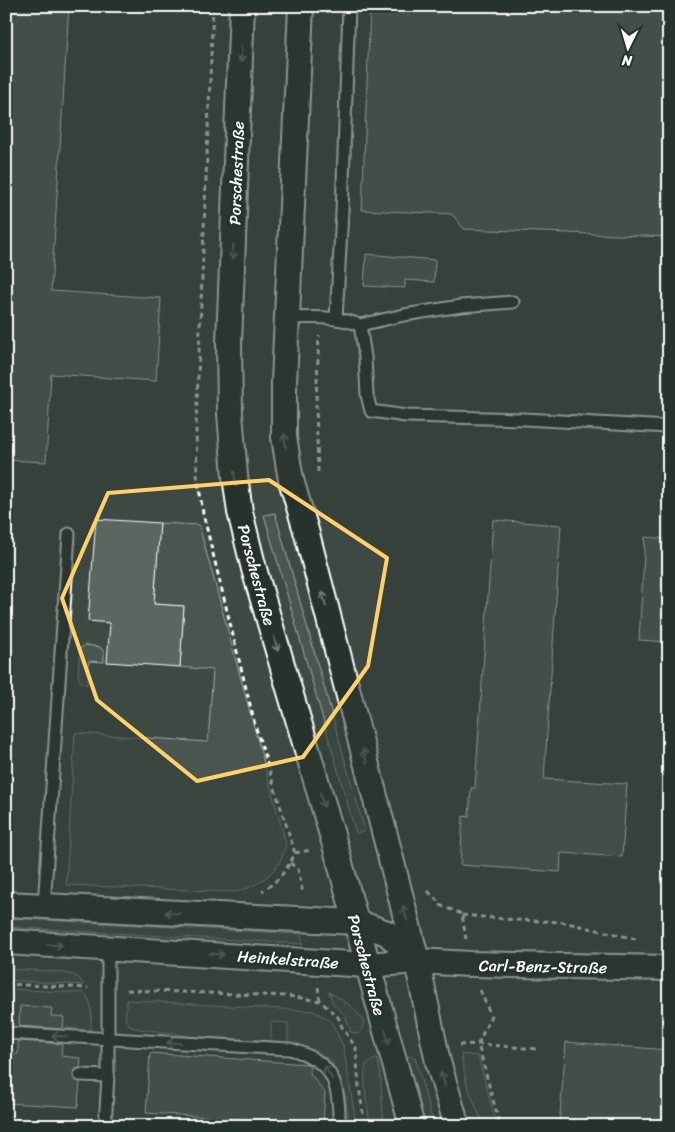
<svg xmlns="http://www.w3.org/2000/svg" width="675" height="1132" viewBox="0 0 675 1132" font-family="Sriracha,sans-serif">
  <rect width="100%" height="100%" fill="#2f3b35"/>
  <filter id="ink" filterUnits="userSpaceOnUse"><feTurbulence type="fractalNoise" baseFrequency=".02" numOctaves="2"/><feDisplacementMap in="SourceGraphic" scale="10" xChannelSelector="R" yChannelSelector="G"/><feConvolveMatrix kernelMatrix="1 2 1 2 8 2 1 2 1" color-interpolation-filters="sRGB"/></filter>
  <g filter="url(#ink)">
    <rect fill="#3c4842" x="6" y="6" width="663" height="1120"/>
    <g fill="#4a544f" stroke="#a4aaa7">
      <polygon points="275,513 365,831 356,833 264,515"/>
      <path d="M 160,523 L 199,525 L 286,844 C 283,869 258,888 234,892 L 66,885 L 75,733 L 208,742 L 213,670 L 180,667 L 184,606 L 154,604 Z"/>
      <polygon points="85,645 100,647 104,652 104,662 89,661 87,685 81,682 78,675 80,649"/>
      <polygon points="6,918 301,934 303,944 6,927"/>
      <path d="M 6,969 C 22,970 63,970 76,976 C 80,978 81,981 84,985 L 6,980 Z"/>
      <path d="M 6,989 L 84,993 C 94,1002 91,1018 91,1030 L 65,1028 L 51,1016 L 20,1007 L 19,1027 L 6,1026 Z"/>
      <path d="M 329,992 C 339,997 358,1010 363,1020 C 364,1024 362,1028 361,1032 L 358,1034 L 351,1032 L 345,1015 L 333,1004 Z"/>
      <path d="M 127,1000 L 314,1011 L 330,1020 L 343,1045 L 356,1123 L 348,1122 L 346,1097 L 332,1062 L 314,1050 L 288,1043 L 288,1023 L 271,1022 L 271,1041 L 187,1036 C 169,1031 150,1032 131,1027 L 125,1018 Z"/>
      <polygon points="461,1054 478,1056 497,1126 484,1126 467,1086"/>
      <polygon points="405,1056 415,1057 434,1126 425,1126"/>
      <path d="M 377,1058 L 380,1070 L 384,1126 L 371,1126 C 367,1106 362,1084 366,1064 Z"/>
    </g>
    <g fill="#5b6661" stroke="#fff">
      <polygon points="6,6 69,6 51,291 161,298 156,381 51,374 46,462 6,460"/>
      <polygon points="370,6 669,6 669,237 464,229 452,214 362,210"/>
      <polygon points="366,254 435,260 434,282 405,280 405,288 364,286"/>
      <polygon points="96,519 160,523 154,604 184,606 180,667 107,662 110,623 88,621"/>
      <polygon points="493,520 561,525 544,779 627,784 622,857 561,853 560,872 460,865 463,816 469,817 471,788 475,788"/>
      <polygon points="645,537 669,539 669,642 639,640"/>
      <polygon points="20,1006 52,1008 51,1016 64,1017 63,1029 19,1026"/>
      <polygon points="18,1041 62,1044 61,1056 81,1058 80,1068 76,1069 73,1074 74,1079 80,1082 78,1107 6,1103 6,1053 18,1054"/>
      <polygon points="566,1042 669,1050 669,1126 559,1126"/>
      <polygon points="150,1053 307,1064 310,1065 310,1073 325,1093 323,1124 146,1113"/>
    </g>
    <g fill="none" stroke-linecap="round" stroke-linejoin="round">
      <defs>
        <g id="service">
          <path d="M 287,318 C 312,317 336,316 360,325 L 365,357 L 367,395 L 371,411 L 406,416 L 524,419 L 669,427"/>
          <polyline points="336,319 342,212 349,6"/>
          <polyline points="360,325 404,315 461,306 513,302"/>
          <polyline points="44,906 69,534"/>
          <path d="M 6,1033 L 290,1049 C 333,1061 340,1083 339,1126"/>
          <polyline points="80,1075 108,1076"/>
          <polyline points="105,1126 108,1076 108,948"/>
        </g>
        <g id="minor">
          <polyline points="242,6 229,343 230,413 235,476 240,512 254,569 335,845 412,1126"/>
          <polyline points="301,6 284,383 284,437 291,480 307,534 386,839 417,961 438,1062 457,1126"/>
          <polyline points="6,904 356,922 387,933 417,961"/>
          <polyline points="6,942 367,965 417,961 470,964 669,968"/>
        </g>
      </defs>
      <use href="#service" stroke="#fff" stroke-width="15"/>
      <use href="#minor" stroke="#fff" stroke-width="28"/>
      <g stroke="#fff" stroke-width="3" stroke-dasharray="5 4" stroke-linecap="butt">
        <path d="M 213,6 L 196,427 L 197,475 L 203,513 L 255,725 L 295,853 C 287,870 278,882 262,891"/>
        <polyline points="318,472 316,403 319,336"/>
        <polyline points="295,853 311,850"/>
        <polyline points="290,863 298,869 303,894"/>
        <polyline points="428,891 442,906 462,914 466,939"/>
        <polyline points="462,915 516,920 563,922 636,939"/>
        <polyline points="6,984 88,988"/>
        <polyline points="318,987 320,1001"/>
        <polyline points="127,990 288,996 320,1001 338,1017 342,1027 356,1048 359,1087 365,1126"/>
        <polyline points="480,990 491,1016 478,1044 500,1126"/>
        <polyline points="459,1045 478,1044 537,1049"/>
      </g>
      <use href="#service" stroke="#26332d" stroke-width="11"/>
      <use href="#minor" stroke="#26332d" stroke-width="24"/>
    </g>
    <defs><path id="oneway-shaft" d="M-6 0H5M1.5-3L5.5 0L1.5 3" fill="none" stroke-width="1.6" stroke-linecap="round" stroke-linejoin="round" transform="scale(1.25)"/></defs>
    <g stroke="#727a76">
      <use href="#oneway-shaft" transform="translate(241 55) rotate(92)"/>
      <use href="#oneway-shaft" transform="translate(233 252) rotate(92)"/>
      <use href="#oneway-shaft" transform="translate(285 441) rotate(-96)"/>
      <use href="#oneway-shaft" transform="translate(235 479) rotate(83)"/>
      <use href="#oneway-shaft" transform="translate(324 599) rotate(-105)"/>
      <use href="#oneway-shaft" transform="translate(276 644) rotate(74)"/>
      <use href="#oneway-shaft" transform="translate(365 756) rotate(-105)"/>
      <use href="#oneway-shaft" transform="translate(322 800) rotate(74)"/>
      <use href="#oneway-shaft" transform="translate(172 913) rotate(-177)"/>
      <use href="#oneway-shaft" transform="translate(405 913) rotate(-104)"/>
      <use href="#oneway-shaft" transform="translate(55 945) rotate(3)"/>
      <use href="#oneway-shaft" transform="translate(217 954) rotate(4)"/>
      <use href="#oneway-shaft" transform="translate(59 1036) rotate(-177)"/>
      <use href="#oneway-shaft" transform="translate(387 1037) rotate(75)"/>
      <use href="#oneway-shaft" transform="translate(174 1043) rotate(-177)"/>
      <use href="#oneway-shaft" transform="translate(328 1072) rotate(-123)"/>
      <use href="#oneway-shaft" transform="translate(443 1079) rotate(-106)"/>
    </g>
  </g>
  <path d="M0 0H675V1132H0ZM 269,480 L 387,558 L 368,666 L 303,757 L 197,781 L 97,700 L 62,598 L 108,493 Z" fill="#2f3b35" fill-opacity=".55" fill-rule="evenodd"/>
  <path fill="none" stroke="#ffd166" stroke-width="4" stroke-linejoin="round" d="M 269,480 L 387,558 L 368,666 L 303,757 L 197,781 L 97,700 L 62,598 L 108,493 Z"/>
  <g text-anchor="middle" stroke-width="5" stroke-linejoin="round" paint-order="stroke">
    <g font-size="16" fill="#fff" stroke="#26332d">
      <text transform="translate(236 173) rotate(-88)" y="6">Porschestraße</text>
      <text transform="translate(257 575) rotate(75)" y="6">Porschestraße</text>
      <text transform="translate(288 959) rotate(4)" y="6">Heinkelstraße</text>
      <text transform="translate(367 965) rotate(75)" y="6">Porschestraße</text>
      <text transform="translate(543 966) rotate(1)" y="6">Carl-Benz-Straße</text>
    </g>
  </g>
  <rect width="675" height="1132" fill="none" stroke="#26332d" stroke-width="25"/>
  <rect x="12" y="12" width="650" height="1107" fill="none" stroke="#fff" stroke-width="2" filter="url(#ink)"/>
  <g transform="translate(628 48) rotate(185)" stroke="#26332d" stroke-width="4" paint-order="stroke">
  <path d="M0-4L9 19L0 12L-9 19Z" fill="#ffffff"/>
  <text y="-8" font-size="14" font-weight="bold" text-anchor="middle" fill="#ffffff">N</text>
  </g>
</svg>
